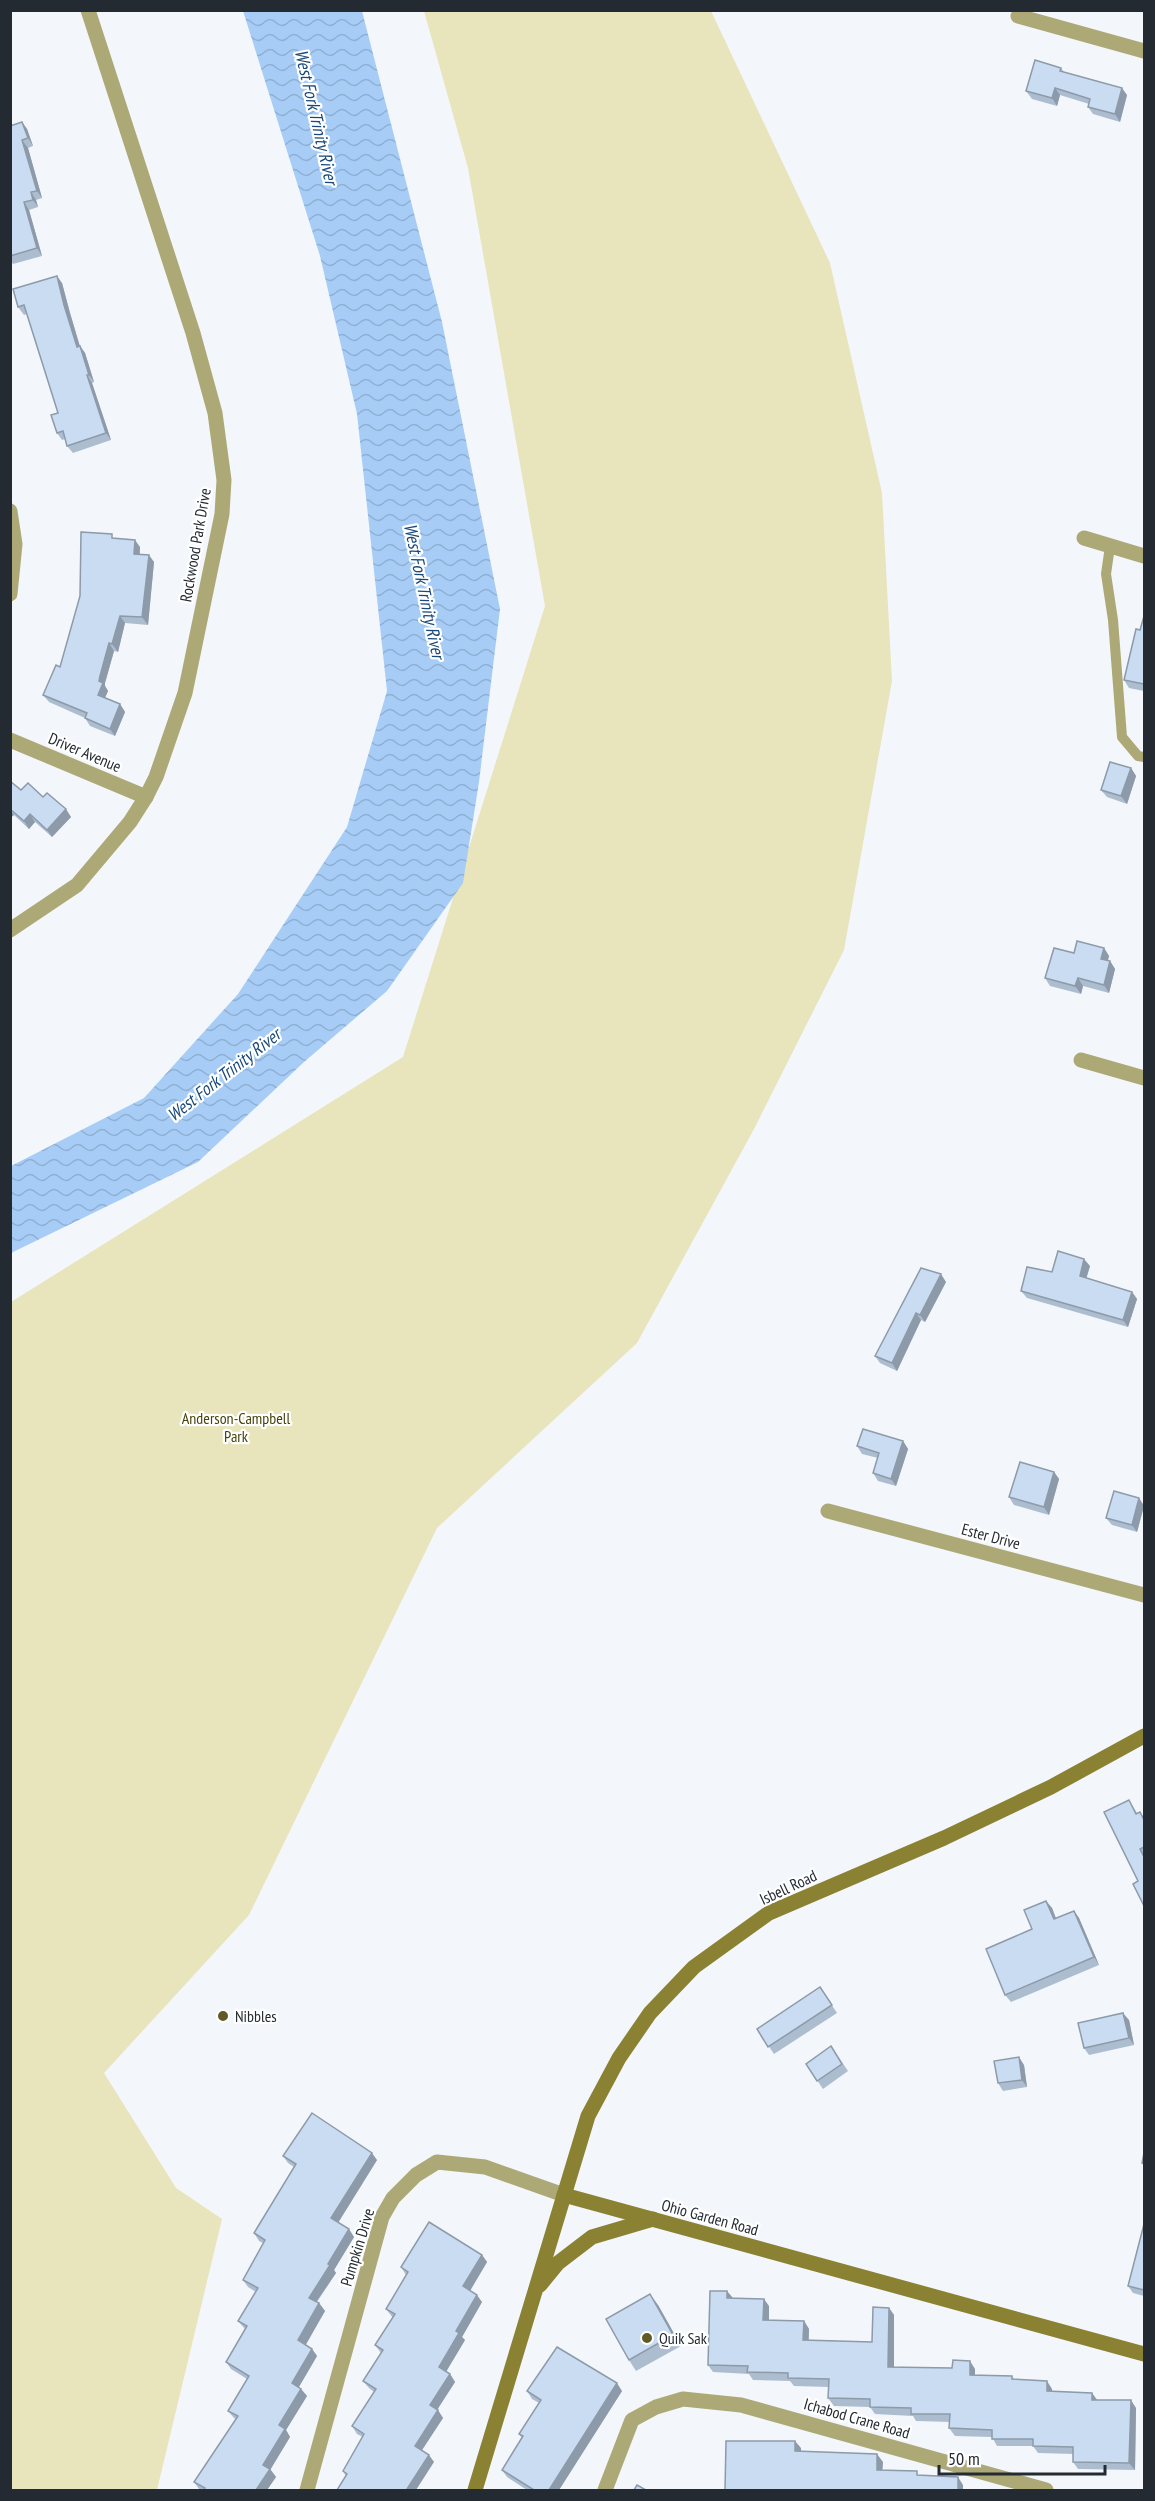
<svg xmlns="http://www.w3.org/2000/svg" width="1155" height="2501" viewBox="0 0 1155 2501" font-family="'PT Sans Narrow',sans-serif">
  <defs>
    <pattern id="water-waves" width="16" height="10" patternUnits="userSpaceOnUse" patternTransform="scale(1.5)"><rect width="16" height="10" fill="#a7cdf7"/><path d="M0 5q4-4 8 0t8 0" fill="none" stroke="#8fb0d4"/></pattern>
  </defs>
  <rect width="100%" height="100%" fill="#f3f7fb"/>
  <polygon fill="#e8e4bc" points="424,11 711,11 830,263 882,493 892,681 844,950 754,1129 637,1343 437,1528 249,1915 104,2073 176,2188 222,2219 157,2490 11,2490 11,1302 403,1057 545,606 468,168"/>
  <polygon fill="url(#water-waves)" points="243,11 362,11 442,322 500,609 479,782 463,883 387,991 304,1062 198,1162 11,1253 11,1166 144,1098 238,994 347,827 387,691 357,414 320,256"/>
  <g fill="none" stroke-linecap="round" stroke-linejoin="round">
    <polyline stroke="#ada977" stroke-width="10" points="1110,546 1106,574 1113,620 1122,737 1138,756 1144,757"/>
    <g stroke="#ada977" stroke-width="15">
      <polyline points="1018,16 1144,51"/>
      <polyline points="10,511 15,544 10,594"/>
      <polyline points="1084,538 1144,556"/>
      <polyline points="10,740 146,797"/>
      <polyline points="10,930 77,885 130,822 146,797 156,777 185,693 222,514 224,480 215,413 193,333 88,10"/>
      <polyline points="1081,1060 1144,1078"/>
      <polyline points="828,1511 1144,1595"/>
      <polyline points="307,2490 382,2217 393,2198 416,2175 437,2162 485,2167 564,2195"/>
      <polyline points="605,2490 632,2420 656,2407 683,2399 741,2405 1046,2490"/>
    </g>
    <g stroke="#8a8232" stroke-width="15">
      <polyline points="564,2195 1144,2354"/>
      <polyline points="540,2285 558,2263 592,2237 653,2219"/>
      <polyline points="475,2490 588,2116 619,2058 650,2013 694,1967 769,1913 944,1838 1051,1787 1144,1736"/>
    </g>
  </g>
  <g fill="#adbdd0">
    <polygon points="1061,68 1064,72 1127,95 1120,122 1093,114 1088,107 1089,104 1060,95 1057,106 1032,99 1026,91"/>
    <polygon points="22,122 27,129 33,146 28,148 42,198 36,200 38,207 29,210 42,256 13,264 10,260 10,126"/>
    <polygon points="62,283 70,313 80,346 85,353 94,382 92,383 111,440 73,453 67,446 65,439 62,440 57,433 58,413 27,314 24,315 18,307"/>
    <polygon points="115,538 140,547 140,554 154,562 148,625 125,623 118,652 114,651 105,683 105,686 108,691 105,698 120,704 125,712 115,736 90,726 85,718 49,702 43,695 60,667"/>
    <polygon points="1144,616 1144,691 1129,688 1124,680"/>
    <polygon points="1131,768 1136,776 1127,804 1107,797 1101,790"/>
    <polygon points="10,781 21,790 43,797 71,817 52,837 35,822 29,829 14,815 10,818"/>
    <polygon points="1104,948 1109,956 1108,961 1110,961 1115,969 1109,993 1083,986 1081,994 1050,986 1045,978 1074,953"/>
    <polygon points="1090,1266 1086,1278 1132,1292 1137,1299 1128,1327 1027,1298 1021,1291 1052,1272"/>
    <polygon points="946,1282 925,1322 921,1320 897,1371 880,1363 875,1356"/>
    <polygon points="903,1441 908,1449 896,1486 878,1481 873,1473 878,1458 862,1454 857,1446"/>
    <polygon points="1054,1472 1059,1479 1049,1515 1014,1505 1009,1497"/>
    <polygon points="1139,1498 1144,1506 1137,1532 1112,1525 1106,1518"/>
    <polygon points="1129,1800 1137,1813 1140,1812 1144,1818 1144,1906 1133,1884 1138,1881"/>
    <polygon points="1046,1901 1052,1908 1056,1918 1074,1911 1079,1918 1099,1965 1011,2002 1005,1995 1032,1929"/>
    <polygon points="820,1987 837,2013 774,2054 757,2029"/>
    <polygon points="1129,2020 1134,2045 1089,2055 1084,2048"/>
    <polygon points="831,2046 848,2071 823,2089 806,2064"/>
    <polygon points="1024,2065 1027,2087 1003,2091 998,2083"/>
    <polygon points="283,2156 377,2160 338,2223 354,2237 334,2270 336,2273 317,2302 319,2303 325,2311 305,2345 312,2349 317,2356 299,2387 307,2396 286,2430 290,2437 270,2469 276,2477 267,2490 201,2490 199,2489 194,2482 236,2419 234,2418 228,2411 247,2379 231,2369 226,2362 245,2329 238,2321 256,2292 248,2287 243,2280 263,2243 259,2241 254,2233 294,2167 288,2163"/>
    <polygon points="1144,2224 1144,2296 1133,2293 1128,2286"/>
    <polygon points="482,2255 487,2262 470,2291 482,2302 462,2337 465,2340 446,2372 450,2374 455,2382 437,2410 443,2418 422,2450 434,2462 346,2476 343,2471 363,2437 357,2434 352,2426 374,2392 369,2388 363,2381 381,2353 375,2345 393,2318 386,2309 406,2275 401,2267"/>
    <polygon points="732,2298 769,2306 769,2320 804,2321 809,2329 809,2340 872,2342 889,2308 894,2315 894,2367 975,2369 975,2375 1012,2376 1014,2379 1052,2389 1052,2391 1092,2393 1097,2400 1136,2408 1135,2470 1078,2469 1073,2462 1073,2454 1038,2453 1033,2446 997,2446 992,2437 955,2436 949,2428 950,2422 916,2421 913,2416 875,2414 870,2407 834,2406 828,2398 829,2387 794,2386 790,2381 753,2380 749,2374 713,2372 708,2365"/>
    <polygon points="658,2305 681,2346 636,2371 629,2360"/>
    <polygon points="527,2391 622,2391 559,2490 527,2490 507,2477 502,2470 522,2438 519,2434 539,2403 532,2399"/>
  </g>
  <g fill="#8d9aa9">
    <polygon points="1055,88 1060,95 1057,106 1052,98"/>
    <polygon points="1122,88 1127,95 1120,122 1115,114"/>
    <polygon points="22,122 27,129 33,146 28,138"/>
    <polygon points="22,140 28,148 42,198 37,191"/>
    <polygon points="31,192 36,200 38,207 33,200"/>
    <polygon points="24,202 29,210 42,256 37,248"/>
    <polygon points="57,276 62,283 70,313 82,354 77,347 64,305"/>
    <polygon points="80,346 85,353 94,382 89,375"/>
    <polygon points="87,375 92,383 111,440 106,433"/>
    <polygon points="135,540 140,547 139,561 134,554"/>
    <polygon points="149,555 154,562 148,625 142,617"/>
    <polygon points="120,616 125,623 118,652 112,644"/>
    <polygon points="109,643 114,651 105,683 105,686 108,691 103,702 98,695 100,676"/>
    <polygon points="120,704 125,712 115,736 110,729"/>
    <polygon points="1131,768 1136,776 1127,804 1121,796"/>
    <polygon points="66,809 71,817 52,837 47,830"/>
    <polygon points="10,810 14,815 10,818"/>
    <polygon points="30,814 35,822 29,829 24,821"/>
    <polygon points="1104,948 1109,956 1106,966 1101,959"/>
    <polygon points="1110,961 1115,969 1109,993 1104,985"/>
    <polygon points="1078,978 1083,986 1081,994 1075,986"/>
    <polygon points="1084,1259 1090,1266 1085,1283 1080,1276"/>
    <polygon points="941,1274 946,1282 925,1322 920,1315"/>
    <polygon points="1132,1292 1137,1299 1128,1327 1123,1320"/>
    <polygon points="916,1313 921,1320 897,1371 892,1363"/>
    <polygon points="903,1441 908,1449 896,1486 891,1479"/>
    <polygon points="1054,1472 1059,1479 1049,1515 1044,1507"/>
    <polygon points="1139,1498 1144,1506 1137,1532 1132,1525"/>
    <polygon points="1046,1901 1052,1908 1059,1927 1054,1919"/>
    <polygon points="1074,1911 1079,1918 1099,1965 1094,1957"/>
    <polygon points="1123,2013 1129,2020 1134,2045 1129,2038"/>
    <polygon points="1019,2057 1024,2065 1027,2087 1022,2080"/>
    <polygon points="372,2153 377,2160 336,2226 331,2218"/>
    <polygon points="349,2229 354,2237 334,2270 336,2273 314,2305 309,2298 328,2264"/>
    <polygon points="482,2255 487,2262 468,2294 463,2286"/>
    <polygon points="727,2291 733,2298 727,2298"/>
    <polygon points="650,2294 658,2305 681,2346 673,2335"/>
    <polygon points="477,2295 482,2302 462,2337 465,2340 444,2375 439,2367 456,2331"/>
    <polygon points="764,2299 769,2306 769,2328 763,2320"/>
    <polygon points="319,2303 325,2311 304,2348 298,2340"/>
    <polygon points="889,2308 894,2315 894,2375 888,2367"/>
    <polygon points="804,2321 809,2329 808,2347 803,2340"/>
    <polygon points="312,2349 317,2356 297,2390 292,2383"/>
    <polygon points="970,2361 975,2369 975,2383 970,2375"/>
    <polygon points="450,2374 455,2382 435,2413 430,2405"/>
    <polygon points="1047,2381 1052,2389 1052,2399 1047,2391"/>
    <polygon points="617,2383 622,2391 559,2490 549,2490"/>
    <polygon points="301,2389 307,2396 286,2430 290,2437 269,2472 263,2465 279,2425"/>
    <polygon points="1092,2393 1097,2400 1092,2400"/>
    <polygon points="1131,2400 1136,2408 1135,2470 1129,2463"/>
    <polygon points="438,2410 443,2418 420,2453 415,2446"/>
    <polygon points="795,2441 801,2448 801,2458 795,2451"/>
    <polygon points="877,2454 883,2462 882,2477 877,2470"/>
    <polygon points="429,2455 434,2462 416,2490 408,2490 407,2489"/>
    <polygon points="270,2469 276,2477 267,2490 256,2490"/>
    <polygon points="958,2477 963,2485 963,2490 958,2490"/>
  </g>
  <g fill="#c9dcf2" stroke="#8d9aa9" stroke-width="1.5">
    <polygon points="1035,60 1061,68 1060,71 1122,88 1115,114 1088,107 1090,99 1055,88 1052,98 1026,91"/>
    <polygon points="22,122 28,138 22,140 37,191 31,192 33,200 24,202 37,248 10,256 10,126"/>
    <polygon points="57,276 64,305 77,347 80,346 89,375 87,375 106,433 67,446 63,431 57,433 51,415 58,413 24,305 18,307 13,289"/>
    <polygon points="81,532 112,534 112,538 135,540 134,554 149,555 142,617 120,616 112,644 109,643 100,676 99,681 103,683 98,695 120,704 110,729 85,718 87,713 43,695 56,665 60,667 80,596"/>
    <polygon points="1144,616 1144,684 1124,680 1136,629 1140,630"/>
    <polygon points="1110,762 1131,768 1121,796 1101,790"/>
    <polygon points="10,781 21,790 28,783 43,797 47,793 66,809 47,830 30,814 24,821 10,809"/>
    <polygon points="1077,941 1104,948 1101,959 1110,961 1104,985 1078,978 1075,986 1045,978 1054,948 1074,953"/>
    <polygon points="1058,1251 1084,1259 1080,1276 1132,1292 1123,1320 1021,1291 1027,1267 1052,1272"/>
    <polygon points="921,1268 941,1274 920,1315 916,1313 892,1363 875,1356"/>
    <polygon points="863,1429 903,1441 891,1479 873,1473 879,1453 857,1446"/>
    <polygon points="1020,1462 1054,1472 1044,1507 1009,1497"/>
    <polygon points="1114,1491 1139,1498 1132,1525 1106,1518"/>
    <polygon points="1129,1800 1136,1814 1140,1812 1144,1820 1144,1847 1140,1849 1144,1857 1144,1906 1133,1884 1138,1881 1104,1812"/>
    <polygon points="1046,1901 1054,1919 1074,1911 1094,1957 1005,1995 986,1949 1032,1929 1024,1910"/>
    <polygon points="820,1987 832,2005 768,2047 757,2029"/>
    <polygon points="1123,2013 1129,2038 1084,2048 1078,2023"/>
    <polygon points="831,2046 842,2064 817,2081 806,2064"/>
    <polygon points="1019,2057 1022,2080 998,2083 994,2061"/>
    <polygon points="312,2113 372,2153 331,2218 349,2229 328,2264 330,2265 309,2298 319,2303 298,2340 312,2349 292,2383 301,2389 279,2425 285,2429 263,2465 270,2469 256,2490 204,2490 205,2488 194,2482 238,2416 228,2411 249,2376 226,2362 247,2326 238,2321 258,2288 243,2280 265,2240 254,2233 296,2164 283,2156"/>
    <polygon points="1144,2153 1144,2164 1142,2163"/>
    <polygon points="429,2222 482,2255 463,2286 477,2295 456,2331 459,2333 439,2367 450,2374 430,2405 438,2410 415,2446 429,2455 407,2489 409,2490 337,2490 347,2474 343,2471 364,2434 352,2426 376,2389 363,2381 383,2350 375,2345 395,2314 386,2309 408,2272 401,2267"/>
    <polygon points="1144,2224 1144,2290 1128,2286"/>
    <polygon points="710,2291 727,2291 727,2298 764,2299 763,2320 804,2321 803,2340 872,2342 873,2307 889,2308 888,2367 952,2368 953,2360 970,2361 970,2375 1012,2376 1012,2379 1047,2381 1047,2391 1092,2393 1092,2400 1131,2400 1129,2463 1073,2462 1073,2447 1033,2446 1033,2439 992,2439 992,2430 949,2428 950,2414 911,2414 911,2408 870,2407 870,2399 828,2398 829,2379 788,2378 788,2373 747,2372 748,2366 708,2365"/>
    <polygon points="650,2294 673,2335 629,2360 606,2319"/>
    <polygon points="557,2347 617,2383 549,2490 534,2490 502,2470 523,2436 519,2434 541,2400 527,2391"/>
    <polygon points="726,2441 795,2441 795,2451 877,2454 877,2470 917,2471 917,2475 958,2477 958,2490 725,2490"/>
    <polygon points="637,2485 646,2490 634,2490"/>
  </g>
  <g fill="#5f5a26" stroke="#fff" stroke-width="2">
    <circle cx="223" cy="2016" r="6"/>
    <circle cx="647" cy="2338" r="6"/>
  </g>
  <g text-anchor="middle" stroke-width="4.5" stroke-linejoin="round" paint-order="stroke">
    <g font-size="16" fill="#232a32" stroke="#fff">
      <text transform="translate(195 545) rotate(-80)" y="6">Rockwood Park Drive</text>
      <text transform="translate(85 752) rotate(23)" y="6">Driver Avenue</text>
      <text transform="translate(991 1536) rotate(15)" y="6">Ester Drive</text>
      <text transform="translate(788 1887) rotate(-25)" y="6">Isbell Road</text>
      <text transform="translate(710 2217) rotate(15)" y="6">Ohio Garden Road</text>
      <text transform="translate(357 2247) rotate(-73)" y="6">Pumpkin Drive</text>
      <text transform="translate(857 2418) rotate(16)" y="6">Ichabod Crane Road</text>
    </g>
    <g font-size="16" fill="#48430c" stroke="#fff">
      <text x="236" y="1424">Anderson-Campbell<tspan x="236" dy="18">Park</tspan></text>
    </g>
    <g font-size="16" fill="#232a32" stroke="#fff" text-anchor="start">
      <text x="235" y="2022">Nibbles</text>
      <text x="659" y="2344">Quik Sak</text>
    </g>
    <g font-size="18" font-style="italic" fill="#194979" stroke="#fff">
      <text transform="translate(316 117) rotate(77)" y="6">West Fork Trinity River</text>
      <text transform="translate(424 591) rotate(78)" y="6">West Fork Trinity River</text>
      <text transform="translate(224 1075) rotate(-38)" y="6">West Fork Trinity River</text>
    </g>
  </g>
  <rect width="1155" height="2501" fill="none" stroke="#232a32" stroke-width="24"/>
  <path d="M939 2465v9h166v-9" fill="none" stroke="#232a32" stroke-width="3"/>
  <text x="948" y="2465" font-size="18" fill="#232a32" stroke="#ffffff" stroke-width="4.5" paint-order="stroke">50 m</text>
</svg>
